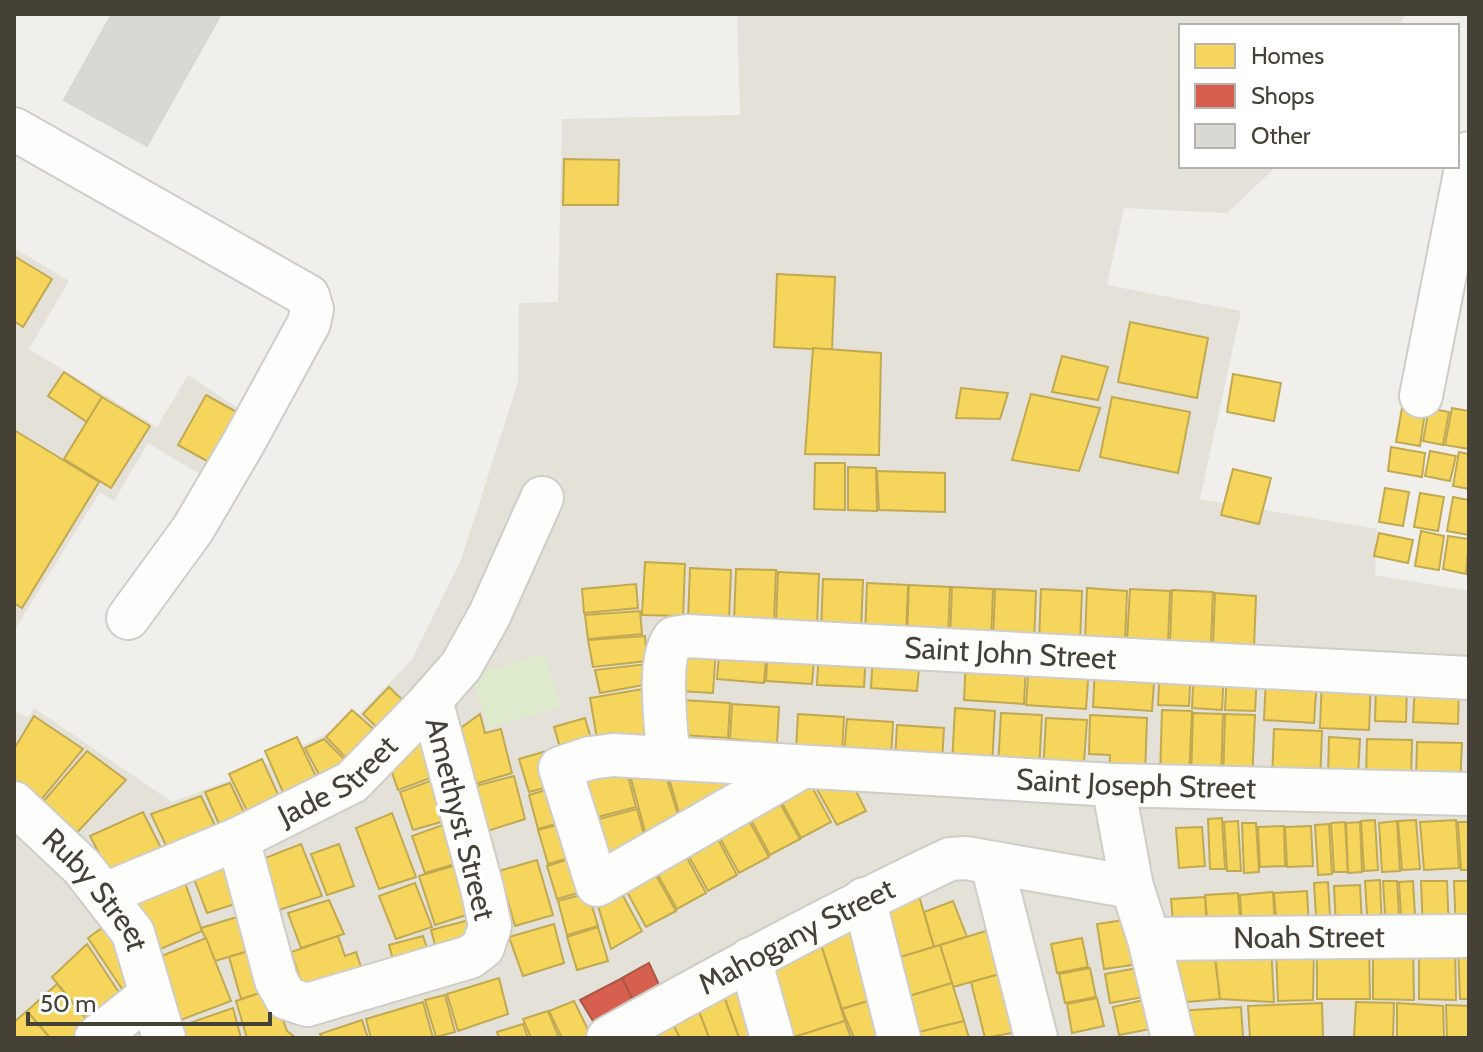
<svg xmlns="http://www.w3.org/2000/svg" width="1483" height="1052" viewBox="0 0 1483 1052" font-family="Cabin,sans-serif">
  <rect width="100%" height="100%" fill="#f0efeb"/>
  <g fill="#e4e1d8">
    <polygon points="737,14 1406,14 1399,26 1181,26 1181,166 1277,166 1227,213 1124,208 1107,285 1241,311 1200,499 1377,529 1375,575 1469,591 1469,1038 14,1038 14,711 28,718 34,708 172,802 251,772 352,721 411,661 461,560 518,382 519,303 558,302 562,119 740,115"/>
    <polygon points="14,248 69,281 29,349 157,427 188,375 261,423 224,489 148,443 114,501 100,492 14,631"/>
  </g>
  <polygon fill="#ddeacc" points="544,654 561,707 488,728 472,675"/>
  <g fill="#f6d55c" stroke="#c1a951" stroke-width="2">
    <polygon points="564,159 619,160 618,205 563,205"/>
    <polygon points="14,256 52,279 23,327 14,321"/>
    <polygon points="777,274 835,277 832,350 774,347"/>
    <polygon points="1130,322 1208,338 1197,398 1118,382"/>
    <polygon points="813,348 881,353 879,455 805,454"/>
    <polygon points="1062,356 1108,367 1098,400 1052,392"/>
    <polygon points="64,372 102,397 87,422 48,396"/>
    <polygon points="1233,374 1281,383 1274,421 1227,412"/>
    <polygon points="961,388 1008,393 1000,419 956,418"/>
    <polygon points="1031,394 1100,408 1079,471 1012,460"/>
    <polygon points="206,395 253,421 225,471 178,445"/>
    <polygon points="102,397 150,426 111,488 64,459"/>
    <polygon points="1112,397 1190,412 1178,473 1100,457"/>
    <polygon points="1402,408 1425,412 1420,446 1396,442"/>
    <polygon points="1429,408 1449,412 1443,445 1423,441"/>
    <polygon points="1452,408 1469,411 1469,449 1445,445"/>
    <polygon points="14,430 99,482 22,608 14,603"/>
    <polygon points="1391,447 1425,453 1422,477 1388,471"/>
    <polygon points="1430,451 1456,456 1450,481 1425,476"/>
    <polygon points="1459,452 1469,454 1469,489 1453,486"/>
    <polygon points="815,463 845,463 845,510 814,509"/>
    <polygon points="848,467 876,468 877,511 848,510"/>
    <polygon points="1233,469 1271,478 1259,524 1221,515"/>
    <polygon points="877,471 945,473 945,512 879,510"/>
    <polygon points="1385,488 1409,492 1403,526 1379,522"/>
    <polygon points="1420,493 1444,497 1438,531 1414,527"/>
    <polygon points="1453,497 1469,500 1469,535 1447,531"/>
    <polygon points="1421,531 1444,536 1439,570 1415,566"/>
    <polygon points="1379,533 1413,540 1408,563 1374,556"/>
    <polygon points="1448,536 1469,539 1466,574 1443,569"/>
    <polygon points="645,562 685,564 683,616 642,615"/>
    <polygon points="690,568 731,570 729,622 688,620"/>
    <polygon points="736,569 776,570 774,623 734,621"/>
    <polygon points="778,572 819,574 817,626 776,624"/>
    <polygon points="823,579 863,580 861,633 821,631"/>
    <polygon points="867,583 908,585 906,637 865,635"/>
    <polygon points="636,584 638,608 584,613 582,589"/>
    <polygon points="909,585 950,587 948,639 907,637"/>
    <polygon points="952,587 993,589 991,641 950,639"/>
    <polygon points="1087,588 1127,591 1125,643 1085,641"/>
    <polygon points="995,589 1036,591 1034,644 993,641"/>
    <polygon points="1041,589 1082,591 1080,643 1039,641"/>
    <polygon points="1130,589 1170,591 1168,643 1127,641"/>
    <polygon points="1172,590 1213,592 1211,644 1170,643"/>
    <polygon points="1215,593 1256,596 1254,648 1213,646"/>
    <polygon points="640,611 642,634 588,639 585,615"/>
    <polygon points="645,636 647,661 593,667 588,640"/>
    <polygon points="720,644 767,648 764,683 717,679"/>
    <polygon points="680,645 716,647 713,693 678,691"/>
    <polygon points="768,646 815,649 812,684 766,681"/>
    <polygon points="819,649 866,652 864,687 817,685"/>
    <polygon points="873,653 920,656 917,691 871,688"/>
    <polygon points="966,657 1026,661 1024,704 964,700"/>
    <polygon points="1029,662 1089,667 1086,709 1026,705"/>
    <polygon points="647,664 649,684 600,693 595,670"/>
    <polygon points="1095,665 1155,669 1152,711 1093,707"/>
    <polygon points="1160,667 1191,668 1189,706 1158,705"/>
    <polygon points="1194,670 1224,671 1222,710 1192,708"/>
    <polygon points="1227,672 1257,674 1255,711 1225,710"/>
    <polygon points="1266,676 1317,678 1314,723 1264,720"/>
    <polygon points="1322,677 1371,679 1369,730 1320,728"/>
    <polygon points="1376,683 1407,685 1406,722 1375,721"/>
    <polygon points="1415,683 1459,685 1458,724 1413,722"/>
    <polygon points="389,687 413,710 388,738 363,714"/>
    <polygon points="649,688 654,742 599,750 590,698"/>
    <polygon points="683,700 730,703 728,738 681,735"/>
    <polygon points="732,704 779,707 777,743 730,739"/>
    <polygon points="955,708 995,711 992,766 952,764"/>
    <polygon points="352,710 385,739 358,770 326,737"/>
    <polygon points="1162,710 1192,711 1189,778 1160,777"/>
    <polygon points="428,712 444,773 398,790 386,755"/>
    <polygon points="1001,713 1042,715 1039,771 998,768"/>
    <polygon points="1193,713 1223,714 1221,780 1191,779"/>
    <polygon points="480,714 485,733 501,729 512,773 465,787 450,736"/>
    <polygon points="798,714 844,717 842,752 796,749"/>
    <polygon points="1225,714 1255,715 1252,782 1223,781"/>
    <polygon points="1090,715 1147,718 1145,776 1109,774 1110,755 1089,754"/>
    <polygon points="34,716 83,749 41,800 14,781 14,749"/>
    <polygon points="585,718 595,752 564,761 554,727"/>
    <polygon points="1046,718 1087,720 1083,776 1043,774"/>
    <polygon points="847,719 893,722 891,758 844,754"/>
    <polygon points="897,725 944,728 942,763 895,760"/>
    <polygon points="1274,729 1322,731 1320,782 1272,780"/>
    <polygon points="297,737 323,791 289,806 265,751"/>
    <polygon points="1329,737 1360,739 1358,776 1328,775"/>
    <polygon points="324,739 356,771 327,790 305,748"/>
    <polygon points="1367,739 1412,740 1411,780 1366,778"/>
    <polygon points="1417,742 1462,743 1460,783 1416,781"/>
    <polygon points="550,750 560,784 529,792 519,759"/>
    <polygon points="87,751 126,780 70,840 36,810"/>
    <polygon points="262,759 285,810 254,825 229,774"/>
    <polygon points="624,760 636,807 582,821 567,770"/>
    <polygon points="626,760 661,760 683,831 650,850"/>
    <polygon points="664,761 723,764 736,802 684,830"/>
    <polygon points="804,772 831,822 801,838 774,788"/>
    <polygon points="809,775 848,775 866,811 837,825"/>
    <polygon points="444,776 455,818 413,830 400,792"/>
    <polygon points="514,776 525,819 478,834 465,789"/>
    <polygon points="230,783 252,829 226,840 205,792"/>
    <polygon points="560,786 570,820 538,829 529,795"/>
    <polygon points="772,789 800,839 770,855 743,805"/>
    <polygon points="201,796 222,840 173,860 151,814"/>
    <polygon points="741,806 769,857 739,873 711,822"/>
    <polygon points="637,809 648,849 600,877 584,823"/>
    <polygon points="143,812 167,860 114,882 90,836"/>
    <polygon points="392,813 416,877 379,889 356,828"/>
    <polygon points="1222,818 1225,869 1210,869 1208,819"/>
    <polygon points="1375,820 1378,870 1364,871 1361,821"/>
    <polygon points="1416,820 1420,869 1402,870 1398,821"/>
    <polygon points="1456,820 1459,868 1424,870 1420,822"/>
    <polygon points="1238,821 1241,871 1227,871 1224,822"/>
    <polygon points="1397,821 1400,871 1382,872 1379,823"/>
    <polygon points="451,822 465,861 425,873 412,836"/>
    <polygon points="569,822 579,855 548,864 538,830"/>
    <polygon points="1345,822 1348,872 1334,872 1331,823"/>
    <polygon points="1360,822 1362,872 1348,873 1346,823"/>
    <polygon points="1458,822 1469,822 1469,870 1461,870"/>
    <polygon points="1242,823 1256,823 1259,872 1244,873"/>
    <polygon points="710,824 737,875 708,891 680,840"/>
    <polygon points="1329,824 1332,874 1318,875 1315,825"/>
    <polygon points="1284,826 1285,866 1260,867 1258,827"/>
    <polygon points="1311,826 1313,866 1287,867 1285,827"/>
    <polygon points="1202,827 1205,866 1179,868 1176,828"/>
    <polygon points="679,843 706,893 677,909 649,859"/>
    <polygon points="301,844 322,896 279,910 260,860"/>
    <polygon points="339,844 354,886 327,895 311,854"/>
    <polygon points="234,850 247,900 207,913 190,868"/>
    <polygon points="579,856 588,890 557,899 547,866"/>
    <polygon points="537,860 553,915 515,926 499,871"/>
    <polygon points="648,861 676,911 646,927 619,877"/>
    <polygon points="467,862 482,910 435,925 419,876"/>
    <polygon points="182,874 202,931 149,954 123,900"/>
    <polygon points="1380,880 1382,930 1368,931 1365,881"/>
    <polygon points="1383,881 1397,881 1400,931 1386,931"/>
    <polygon points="1413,881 1416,931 1402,932 1399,882"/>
    <polygon points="1421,881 1447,881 1449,931 1423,932"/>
    <polygon points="1454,881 1469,881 1469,931 1456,932"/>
    <polygon points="915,882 934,947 884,962 872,904"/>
    <polygon points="1328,882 1331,932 1317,933 1314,883"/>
    <polygon points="415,883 432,927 396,939 379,896"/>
    <polygon points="1360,885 1362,924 1336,926 1334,886"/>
    <polygon points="1307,891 1309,927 1277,929 1274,893"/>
    <polygon points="1273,892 1275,929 1242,931 1240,895"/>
    <polygon points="588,893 598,926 567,935 558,901"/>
    <polygon points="1238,893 1241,929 1208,931 1205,895"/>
    <polygon points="622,894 642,931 611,949 598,906"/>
    <polygon points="1205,897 1207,933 1174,935 1171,899"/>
    <polygon points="329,900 344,934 301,948 288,913"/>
    <polygon points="953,901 967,937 934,947 924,912"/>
    <polygon points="250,913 259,948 215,961 201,928"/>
    <polygon points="117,917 142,986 126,995 88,938"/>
    <polygon points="862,917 881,997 842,1009 817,932"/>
    <polygon points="473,919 480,944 438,956 431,930"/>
    <polygon points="1131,919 1139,964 1104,969 1097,924"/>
    <polygon points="554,924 564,963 523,976 509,937"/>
    <polygon points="598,927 608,961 577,970 567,937"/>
    <polygon points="999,927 1011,971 953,987 940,945"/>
    <polygon points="817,932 845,1021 791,1038 758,962"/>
    <polygon points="338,936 345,956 356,952 364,976 306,996 291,952"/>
    <polygon points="423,936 432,964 397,974 389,945"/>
    <polygon points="206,938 231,1001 170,1024 149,961"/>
    <polygon points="1082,938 1088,967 1057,973 1051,944"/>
    <polygon points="1419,943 1455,944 1456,1000 1419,999"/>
    <polygon points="87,944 124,1000 92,1026 52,977"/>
    <polygon points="1469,944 1469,999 1460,999 1458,945"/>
    <polygon points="940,945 952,983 896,1000 884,962"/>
    <polygon points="1373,945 1413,945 1414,1000 1373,999"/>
    <polygon points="1162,946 1214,949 1220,999 1175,1003"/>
    <polygon points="1214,946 1271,946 1274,1002 1220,999"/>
    <polygon points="1317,946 1369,946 1370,999 1317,999"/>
    <polygon points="1276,947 1314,948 1313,1000 1278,1001"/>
    <polygon points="259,948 272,989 241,999 229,957"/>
    <polygon points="1143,967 1149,996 1110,1003 1105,974"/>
    <polygon points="1090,968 1096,997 1065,1003 1059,974"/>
    <polygon points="1011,971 1027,1030 985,1038 971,982"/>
    <polygon points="749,972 766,1038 739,1038 722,991"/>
    <polygon points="499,978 508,1014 458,1031 447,994"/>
    <polygon points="952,983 964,1021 911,1034 896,1000"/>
    <polygon points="57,984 92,1026 78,1038 50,1038 27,1011"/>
    <polygon points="272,989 287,1031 296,1038 247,1038 236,1001"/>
    <polygon points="722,991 739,1038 709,1038 697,1006"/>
    <polygon points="445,995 455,1032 436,1037 425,1000"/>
    <polygon points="881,997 888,1038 854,1038 842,1009"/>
    <polygon points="1097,998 1104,1026 1072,1033 1067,1004"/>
    <polygon points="1144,1000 1150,1029 1119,1035 1113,1007"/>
    <polygon points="574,1001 592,1038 562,1038 549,1011"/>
    <polygon points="423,1002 433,1038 371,1038 366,1019"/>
    <polygon points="1356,1002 1394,1003 1393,1038 1354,1038"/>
    <polygon points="1322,1003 1323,1038 1250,1038 1248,1006"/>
    <polygon points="1397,1003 1443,1006 1444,1038 1397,1038"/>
    <polygon points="1446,1005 1469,1006 1469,1038 1447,1038"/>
    <polygon points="697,1006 709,1038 680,1038 671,1021"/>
    <polygon points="1241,1007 1243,1038 1184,1038 1177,1011"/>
    <polygon points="233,1008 241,1038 182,1038 178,1027"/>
    <polygon points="27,1011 50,1038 14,1038 14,1022"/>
    <polygon points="548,1011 559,1038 531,1038 523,1019"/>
    <polygon points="362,1020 368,1038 322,1038 320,1034"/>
    <polygon points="671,1021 680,1038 643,1038"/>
    <polygon points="845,1021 851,1038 791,1038"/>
    <polygon points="964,1021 969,1038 912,1038 911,1034"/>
    <polygon points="523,1024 528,1038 499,1038 497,1032"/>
  </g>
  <g fill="#d6604d" stroke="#ab5746" stroke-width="2">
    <polygon points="649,963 667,1002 641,1016 622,978"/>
    <polygon points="622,978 641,1016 603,1037 580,1000"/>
  </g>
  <polygon fill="#dad8d3" stroke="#d8d6d0" stroke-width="2" points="112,14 221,14 147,146 64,100"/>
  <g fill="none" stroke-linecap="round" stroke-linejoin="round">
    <defs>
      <g id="minor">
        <polyline points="14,129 308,296 312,309 309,323 244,442 193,529 128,618"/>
        <polyline points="1421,396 1469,153"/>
        <path id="s1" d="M 668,757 C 667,727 656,660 674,638 L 687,636 L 1469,678"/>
        <path id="s2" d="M 802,767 L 597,885 L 560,768 L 590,758 L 613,755 L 1113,785 L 1469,794"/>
        <polyline points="1113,785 1132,887 1149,939 1173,1038"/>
        <path id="s3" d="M 14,803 L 82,867 L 133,933 L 164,1038"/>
        <polyline points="238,839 276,980 286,998 307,1005 470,957 483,947 490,926 482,888 431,700"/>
        <polyline points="992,864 1036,1038"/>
        <path id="s4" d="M 105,894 L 238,839 L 352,782 L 426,706 L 461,666 L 489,616 L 542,498"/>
        <polyline points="864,899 899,1038"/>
        <path id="s5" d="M 1149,939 L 1469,936"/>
        <polyline points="750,959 772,1038"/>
        <polyline points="96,1038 150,995"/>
        <path id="s6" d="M 608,1038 C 721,975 833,914 950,859 L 966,858 L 1132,887"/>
      </g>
    </defs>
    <use href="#minor" stroke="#cecdc8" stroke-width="46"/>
    <use href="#minor" stroke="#fdfdfc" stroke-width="42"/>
  </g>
  <g text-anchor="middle" stroke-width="8" stroke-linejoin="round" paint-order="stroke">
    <g font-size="30" fill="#464137" stroke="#fff">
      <text dy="10" stroke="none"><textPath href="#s1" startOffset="458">Saint John Street</textPath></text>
      <text dy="10" stroke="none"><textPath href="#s4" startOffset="260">Jade Street</textPath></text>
      <text dy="10" stroke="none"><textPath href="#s2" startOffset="938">Saint Joseph Street</textPath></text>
      <text transform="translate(460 819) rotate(76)" y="10">Amethyst Street</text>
      <text dy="10" stroke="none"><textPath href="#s3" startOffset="120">Ruby Street</textPath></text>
      <text dy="10" stroke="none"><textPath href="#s6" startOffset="214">Mahogany Street</textPath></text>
      <text dy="10" stroke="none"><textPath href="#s5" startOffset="160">Noah Street</textPath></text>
    </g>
  </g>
  <rect width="1483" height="1052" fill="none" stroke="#464137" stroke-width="32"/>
  <rect x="1179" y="24" width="280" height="144" fill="#ffffff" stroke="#b5b3af" stroke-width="2"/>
  <rect x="1195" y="44" width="40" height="24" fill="#f6d55c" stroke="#b5b3af" stroke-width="2"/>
  <text x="1251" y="64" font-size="24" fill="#464137">Homes</text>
  <rect x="1195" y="84" width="40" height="24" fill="#d6604d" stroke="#b5b3af" stroke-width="2"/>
  <text x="1251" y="104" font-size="24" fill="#464137">Shops</text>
  <rect x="1195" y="124" width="40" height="24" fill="#dad8d3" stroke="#b5b3af" stroke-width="2"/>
  <text x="1251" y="144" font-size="24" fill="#464137">Other</text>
  <path d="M28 1012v12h242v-12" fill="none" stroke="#464137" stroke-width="4"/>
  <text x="40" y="1012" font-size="24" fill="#464137" stroke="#ffffff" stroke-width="6" paint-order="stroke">50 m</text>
</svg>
